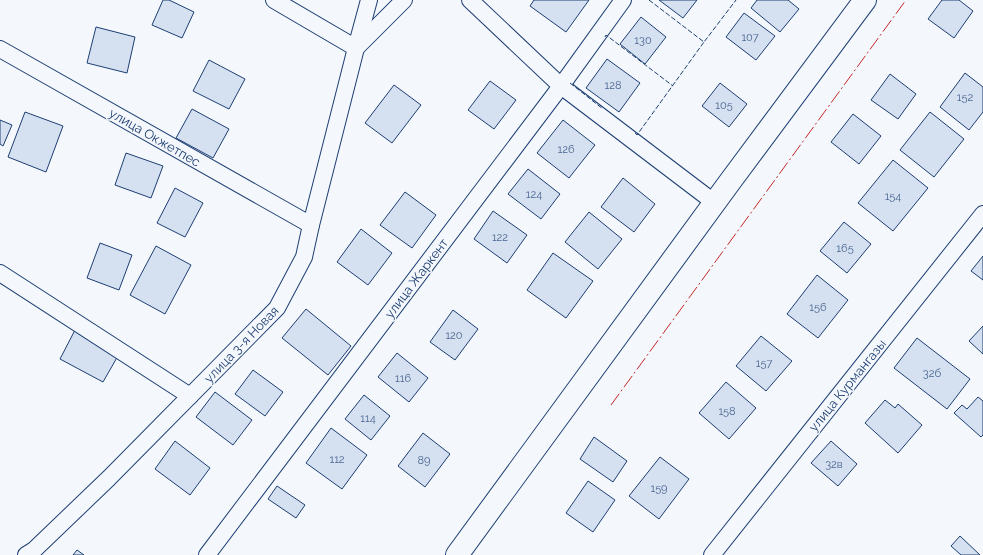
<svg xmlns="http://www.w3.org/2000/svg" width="983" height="555" viewBox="0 0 983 555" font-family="Raleway,sans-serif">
  <rect width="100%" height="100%" fill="#f4f7fb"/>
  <g fill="#d5e0f0" stroke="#1d3f73">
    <polygon points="163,0 169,0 194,12 182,38 152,25"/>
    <polygon points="534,0 589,0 566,32 530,6"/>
    <polygon points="659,0 697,0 683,18"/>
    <polygon points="757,0 788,0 799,9 780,32 751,8"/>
    <polygon points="942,0 959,0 973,11 954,38 928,19"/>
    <polygon points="744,13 775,36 756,60 726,37"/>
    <polygon points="641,17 666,37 645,64 620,44"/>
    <polygon points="96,27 135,37 127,73 87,63"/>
    <polygon points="607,59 640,83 619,112 586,88"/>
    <polygon points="209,60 245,79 229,109 193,91"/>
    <polygon points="965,73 983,87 983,112 969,130 940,107"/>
    <polygon points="890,74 916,94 898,119 871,100"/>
    <polygon points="490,81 516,100 494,129 468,110"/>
    <polygon points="720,83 747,104 729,127 702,106"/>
    <polygon points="394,85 421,105 392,143 365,123"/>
    <polygon points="192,109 229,129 213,158 176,138"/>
    <polygon points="25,112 63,126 46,172 8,157"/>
    <polygon points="930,112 964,139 934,177 900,150"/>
    <polygon points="853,114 881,136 859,164 831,142"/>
    <polygon points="0,120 12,125 3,146 0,144"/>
    <polygon points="563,120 595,145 569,178 537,153"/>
    <polygon points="126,153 163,166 151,198 115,185"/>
    <polygon points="893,160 928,188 893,231 858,203"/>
    <polygon points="528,169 560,194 541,219 508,194"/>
    <polygon points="623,178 655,204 634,232 601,207"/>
    <polygon points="175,188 203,203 185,237 157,223"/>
    <polygon points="405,192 436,215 412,248 380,225"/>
    <polygon points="493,211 527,235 507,263 474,239"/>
    <polygon points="589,212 622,239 598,269 565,242"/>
    <polygon points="844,222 871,244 847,273 820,251"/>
    <polygon points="361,229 392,253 368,285 337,262"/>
    <polygon points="100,243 132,255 119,290 87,278"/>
    <polygon points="156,246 191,265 165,314 130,295"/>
    <polygon points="553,253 593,281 566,318 527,290"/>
    <polygon points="983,256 983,280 971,271"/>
    <polygon points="817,275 848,300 818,338 787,314"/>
    <polygon points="306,309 351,346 328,375 282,338"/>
    <polygon points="453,310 478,329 455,360 430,342"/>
    <polygon points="983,326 983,354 969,341"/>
    <polygon points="75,330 119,354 103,382 60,359"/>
    <polygon points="761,336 792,361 766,391 736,366"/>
    <polygon points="917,338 970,379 947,409 894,368"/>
    <polygon points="397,353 428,378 409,402 378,377"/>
    <polygon points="253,370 283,392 265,416 235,394"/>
    <polygon points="726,382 756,408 729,439 699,413"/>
    <polygon points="215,392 252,420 233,445 196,417"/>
    <polygon points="364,395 390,416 371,440 345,419"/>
    <polygon points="978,397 983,401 983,435 981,437 954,413 962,405 967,409"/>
    <polygon points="885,400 895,408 898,404 922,425 898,453 865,423"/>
    <polygon points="331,428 367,455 342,489 306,463"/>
    <polygon points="423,433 450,454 425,487 398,466"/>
    <polygon points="594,437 627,461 613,482 580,459"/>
    <polygon points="175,441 210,468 190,495 155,469"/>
    <polygon points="831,441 857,464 838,486 811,463"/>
    <polygon points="660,457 689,479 659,519 629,496"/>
    <polygon points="588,481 615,500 593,532 566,513"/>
    <polygon points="277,486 305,505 296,518 268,499"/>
    <polygon points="960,536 980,555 961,555 951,546"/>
    <polygon points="77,550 84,555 73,555"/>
  </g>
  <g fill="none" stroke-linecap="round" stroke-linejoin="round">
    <defs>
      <g id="street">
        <polyline points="274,0 356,48 404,0"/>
        <polyline points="470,0 561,86 715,203"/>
        <polyline points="0,49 311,225"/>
        <polyline points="0,273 190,396"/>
        <polyline points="26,555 34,550 109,478 277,308 304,257 311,225 356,48 369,0"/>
        <polyline points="207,555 561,86 623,0"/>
        <polyline points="712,555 983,214"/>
      </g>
      <polyline id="secondary" points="457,555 729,183 865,0"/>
    </defs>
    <use href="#street" stroke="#1d3f73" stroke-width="18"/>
    <use href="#secondary" stroke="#1d3f73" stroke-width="24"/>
    <use href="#street" stroke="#f4f7fb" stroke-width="16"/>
    <use href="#secondary" stroke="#f4f7fb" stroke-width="22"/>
    <g stroke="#1d3f73" stroke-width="1" stroke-dasharray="5 2" stroke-linecap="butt">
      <polyline points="649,0 704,42 736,0"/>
      <polyline points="605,37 606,35 673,86"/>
      <polyline points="570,83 603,109"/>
      <polyline points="635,133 637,135 704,42"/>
    </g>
    <polyline stroke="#c62828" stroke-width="1" stroke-dasharray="14 3 2 3" stroke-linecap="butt" points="611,405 906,0"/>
  </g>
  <g text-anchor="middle" stroke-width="3" stroke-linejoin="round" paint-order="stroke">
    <g font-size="11" fill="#4b6792">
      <text x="750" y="41">107</text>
      <text x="643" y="44">130</text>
      <text x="613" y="89">128</text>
      <text x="965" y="101">152</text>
      <text x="724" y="109">105</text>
      <text x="566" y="153">126</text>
      <text x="534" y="198">124</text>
      <text x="893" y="200">154</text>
      <text x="500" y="241">122</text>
      <text x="845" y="252">165</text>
      <text x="818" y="311">156</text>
      <text x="454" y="339">120</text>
      <text x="764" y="367">157</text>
      <text x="932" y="377">32б</text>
      <text x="403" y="382">116</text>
      <text x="727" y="415">158</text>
      <text x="368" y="422">114</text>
      <text x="337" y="463">112</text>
      <text x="424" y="464">89</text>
      <text x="834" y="468">32в</text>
      <text x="659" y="492">159</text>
    </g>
    <g font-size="13" fill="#1d3f73" stroke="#f4f7fb">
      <text transform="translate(155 137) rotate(30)" y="5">улица Окжетпес</text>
      <text transform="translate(416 278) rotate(-53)" y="5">улица Жаркент</text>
      <text transform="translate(241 344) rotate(-46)" y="5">улица 3-я Новая</text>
      <text transform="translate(847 385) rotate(-51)" y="5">улица Курмангазы</text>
    </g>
  </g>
</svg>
